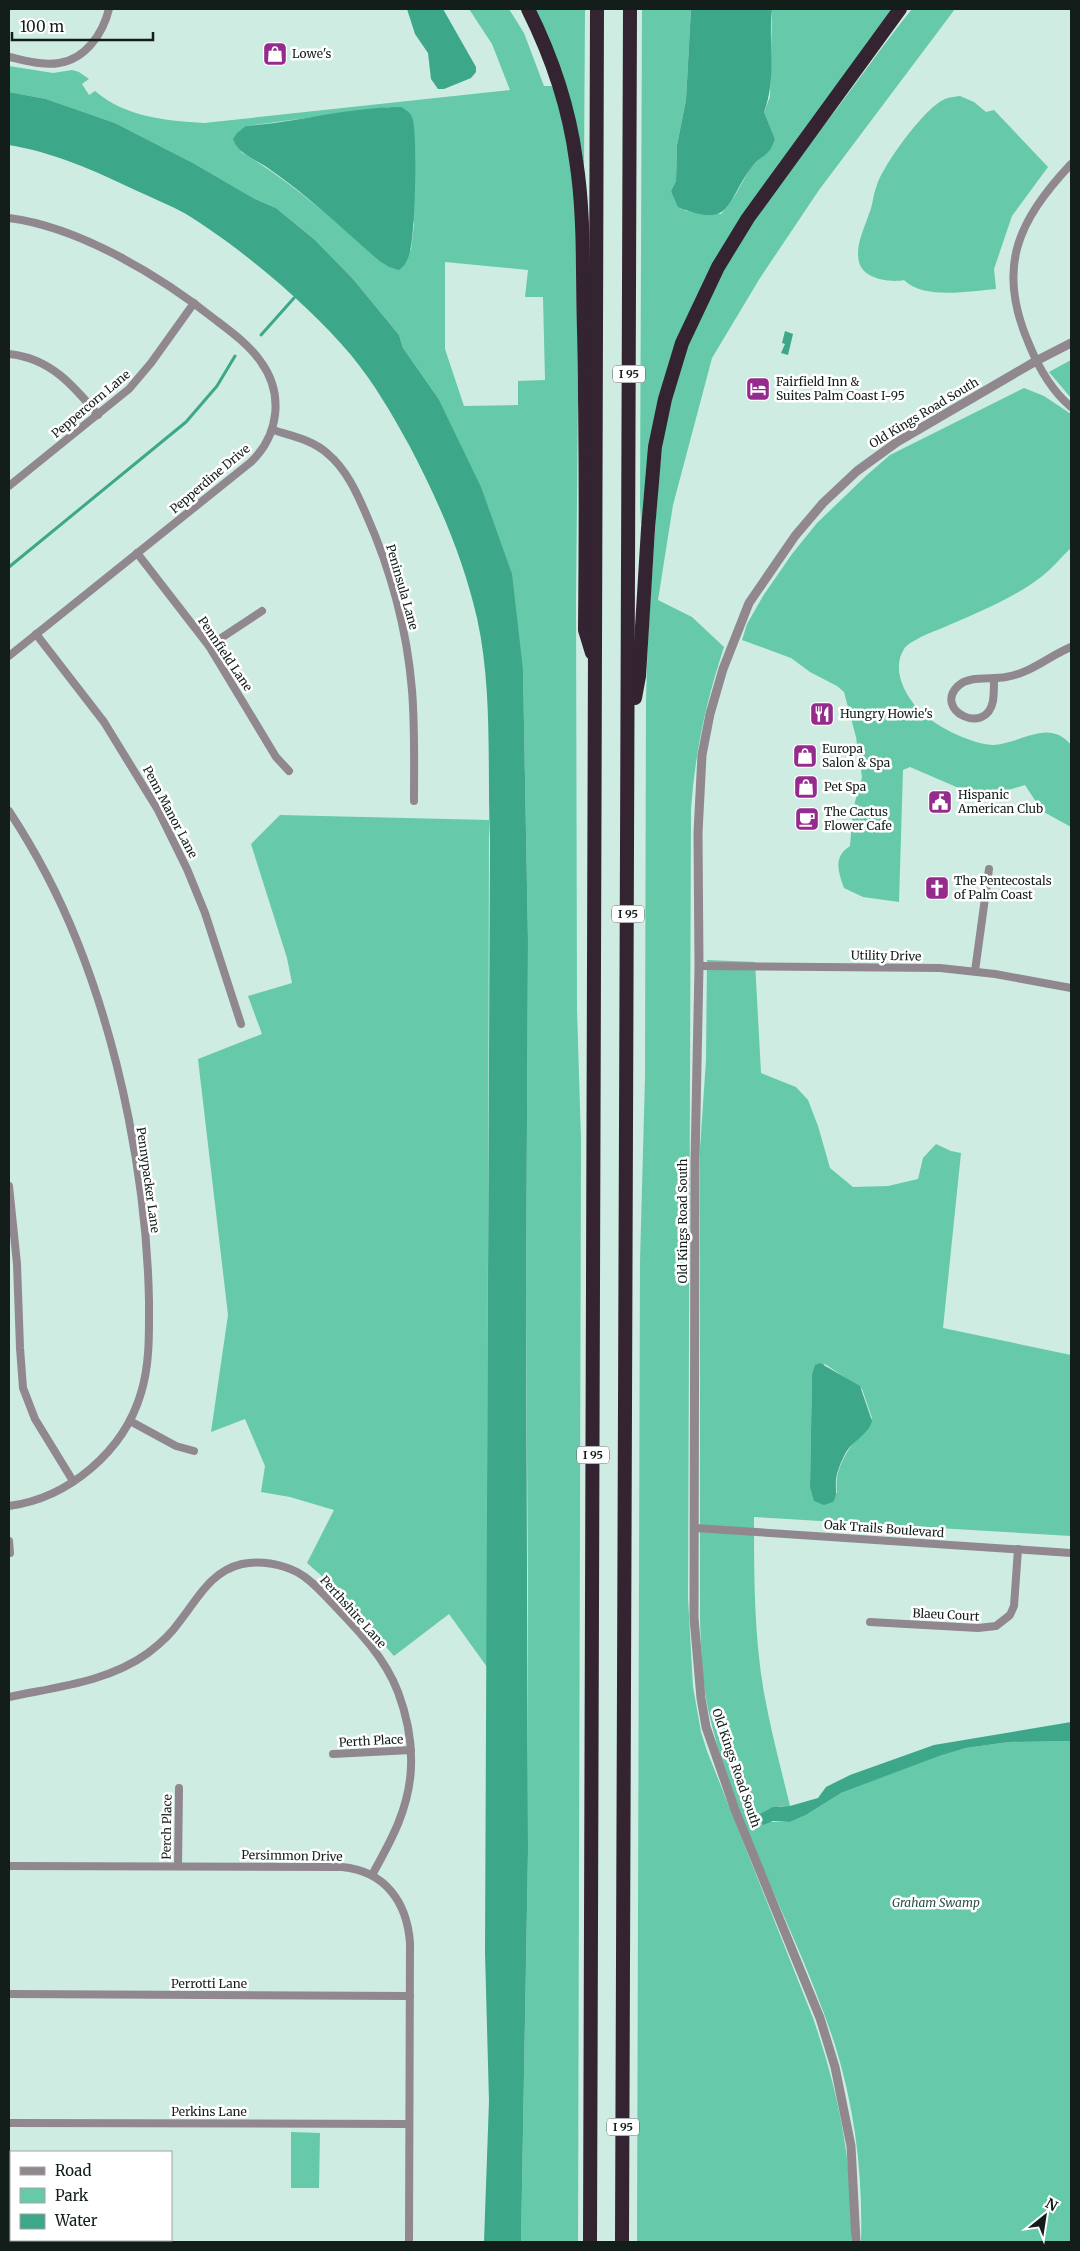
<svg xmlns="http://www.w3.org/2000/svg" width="1080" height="2251" viewBox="0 0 1080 2251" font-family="Merriweather,serif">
  <rect width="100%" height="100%" fill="#ceece1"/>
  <g fill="#66c9aa" fill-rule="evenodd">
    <path d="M 469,9 L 509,9 L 524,33 L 544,86 L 552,86 L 558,97 L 564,121 L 575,195 L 578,400 L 576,601 L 577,1010 L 581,1140 L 578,2242 L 521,2242 L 528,1851 L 528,1594 L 526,1295 L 528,941 L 523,670 L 438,398 L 403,348 L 399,335 L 353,279 L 315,240 L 276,208 L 255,199 L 193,163 L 115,123 L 46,99 L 9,92 L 9,66 L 53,73 L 72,70 L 79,72 L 89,79 L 82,84 L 89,95 L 95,91 C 125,117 167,121 204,123 L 510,90 L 492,44 ZM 389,107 L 414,224 L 411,250 L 378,260 C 335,220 291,182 241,152 L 246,126 ZM 445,262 L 528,270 L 525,297 L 543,297 L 545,380 L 518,381 L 518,405 L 464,406 L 445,349 Z"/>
    <polygon points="533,9 585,9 584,168"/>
    <path d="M 642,9 L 691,9 L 686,100 L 677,145 L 676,181 L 671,191 L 686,211 L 721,214 C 734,201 740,185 750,169 C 758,156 768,158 775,139 L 764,112 L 770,97 L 772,9 L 892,9 L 819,113 L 680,338 L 644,527 L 641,523 L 640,504 Z"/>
    <path d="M 912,9 L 955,9 L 819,190 L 760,278 L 712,358 L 673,505 L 658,600 L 692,617 L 724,647 C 706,702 695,752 691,810 L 688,1598 L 693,1687 L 701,1732 L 707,1751 L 813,2018 C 838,2090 854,2166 851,2242 L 637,2242 L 640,1261 L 645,1077 L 646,700 C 647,649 650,598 654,547 C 657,499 659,452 670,406 C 695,291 768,199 838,107 C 863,74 886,41 912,9 Z"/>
    <path d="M 960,96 L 974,102 L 986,112 L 994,110 L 1048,167 L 1012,216 L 994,269 L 996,289 C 970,291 924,300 904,280 C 890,283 863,279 859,262 C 855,246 864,229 869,214 C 873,205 873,194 877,185 C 884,164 925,107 945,99 C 949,97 955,97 960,96 Z"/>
    <polygon points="1071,360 1071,398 1049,372"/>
    <path d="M 1024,388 L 1044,396 L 1071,414 L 1071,548 C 1061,557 1052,569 1041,577 C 1011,600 974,614 940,629 C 931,632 908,642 904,649 C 892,668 903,691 916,707 C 930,724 972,745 994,745 C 1022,743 1049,718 1071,745 L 1071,827 L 1042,811 L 1025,785 L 982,798 L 910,767 L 903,770 L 899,902 L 863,897 L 844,888 C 838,871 833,857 850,846 L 853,809 L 862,777 L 856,737 L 844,692 L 837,686 L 810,672 L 791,658 L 742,640 L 747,624 L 763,596 L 792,554 L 817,523 L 867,475 L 890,455 Z"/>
    <polygon points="280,815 489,820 487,1667 449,1614 394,1656 331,1584 307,1563 334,1510 290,1497 261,1492 265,1466 245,1419 211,1432 228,1315 198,1059 262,1034 248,996 292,983 287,958 251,844"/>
    <path d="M 707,960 L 755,962 L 761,1073 L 796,1087 L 808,1100 L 818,1126 L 830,1168 L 853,1187 L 888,1186 L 918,1179 L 923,1158 L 936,1144 L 951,1151 L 961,1153 L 943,1328 L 1071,1355 L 1071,1536 L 754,1517 C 754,1576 754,1635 764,1693 C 771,1731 781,1769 790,1806 L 779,1806 L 769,1822 L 790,1822 L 806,1815 L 841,1793 L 938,1756 L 966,1748 L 1009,1742 L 1071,1741 L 1071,2242 L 861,2242 C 863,2175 855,2109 835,2045 C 798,1931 734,1826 708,1709 C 702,1679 701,1648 700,1618 L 700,1149 L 706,1060 ZM 825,1364 L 862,1389 L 872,1418 C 856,1441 833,1462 837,1493 L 810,1487 L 812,1375 Z"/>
    <polygon points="291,2132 320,2133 319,2188 291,2188"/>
  </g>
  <g fill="#3ca789">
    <polygon points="407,9 443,9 476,67 476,72 471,78 444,89 438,89 431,79 428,53 415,34"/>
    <path d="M 691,9 L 772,9 C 768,44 777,78 764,112 L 775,139 C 769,158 760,155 751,168 C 725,203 733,229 678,207 L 671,191 L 676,181 L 677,145 L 686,100 Z"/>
    <path d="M 9,92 L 46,99 L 115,123 L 193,163 L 255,199 L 276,208 L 315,240 L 353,279 L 399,335 L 403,348 L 438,398 L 481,487 L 512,574 L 523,670 L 528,941 L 526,1295 L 528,1851 L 521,2242 L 484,2242 L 489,2101 L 485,1952 L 490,840 C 487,766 493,691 477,618 C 463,557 438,500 409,445 C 392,414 374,383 351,355 C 309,305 241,248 186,214 C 170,205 152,198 135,190 C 96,171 52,152 9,145 Z"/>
    <path d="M 401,107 C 406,110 410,112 412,117 C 418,131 415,235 410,251 C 408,260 405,266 399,270 L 389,267 L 378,260 C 342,228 307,195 268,168 C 255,159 238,154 233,139 L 237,133 L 246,126 C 298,122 350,107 401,107 Z"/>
    <polygon points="785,331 793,334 788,355 781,353 785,344 782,343"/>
    <path d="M 820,1363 L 860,1386 L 872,1421 C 868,1435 852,1441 845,1454 C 841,1462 837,1471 836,1480 C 835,1489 838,1494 833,1502 L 824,1505 L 814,1501 L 810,1487 L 812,1375 L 815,1365 Z"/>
    <polygon points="1071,1722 1071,1741 1009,1742 966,1748 939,1756 841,1793 806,1815 790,1822 773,1821 763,1825 760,1814 773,1807 790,1806 818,1798 826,1787 850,1775 934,1745"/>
  </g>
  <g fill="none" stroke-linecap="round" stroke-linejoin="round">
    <g stroke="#3ca789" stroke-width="3">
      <polyline points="261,335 294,298"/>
      <polyline points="9,567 186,422 217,386 235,356"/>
    </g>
    <g stroke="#90878f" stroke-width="8">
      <path d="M 9,57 C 24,60 43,66 59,63 C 86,59 103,33 109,9"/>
      <path d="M 1071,164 C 1017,222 996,268 1029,344 C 1039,369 1051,390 1071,407"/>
      <path d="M 9,218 C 80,227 162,277 217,321 C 233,333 250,346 261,362 C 284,394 279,435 251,462 L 9,656"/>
      <path d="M 9,354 C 50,358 73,385 98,415"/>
      <path d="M 273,430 C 292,436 313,440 328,454 C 346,469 357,493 366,514 C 391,570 407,630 412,690 C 415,727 414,764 414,801"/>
      <polyline points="9,486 129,389 151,363 194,303"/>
      <polyline points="137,553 209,646 276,757 289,771"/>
      <polyline points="36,634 104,722 158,810 187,869 205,913 241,1024"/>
      <polyline points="209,646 262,611"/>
      <path d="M 994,678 C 994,686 994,694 993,701 C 986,737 933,710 958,686 C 969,675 991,680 1006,677 C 1031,673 1049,656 1071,647"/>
      <path d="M 9,811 C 36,852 59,896 77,941 C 121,1051 147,1185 149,1302 C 149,1333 150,1364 141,1393 C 124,1451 69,1498 9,1506"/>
      <polyline points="699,966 940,968 995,974 1071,988"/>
      <polyline points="975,971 989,869"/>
      <polyline points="9,1186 17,1264 20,1348 23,1388 35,1419 73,1481"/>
      <polyline points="130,1421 176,1446 194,1451"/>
      <polyline points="695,1528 1071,1553"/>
      <polyline points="9,1541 10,1553"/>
      <polyline points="870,1622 978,1628 996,1626 1010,1615 1014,1606 1018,1549"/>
      <path d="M 9,1697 C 56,1687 108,1682 148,1653 C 160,1644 171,1634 180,1621 C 198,1598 211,1571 242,1564 C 260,1560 281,1564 297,1572 C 312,1580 322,1593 334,1605 C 359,1631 385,1658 398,1692 C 407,1716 412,1741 411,1766 C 410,1807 391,1841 372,1875"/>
      <polyline points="333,1754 411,1750"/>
      <path d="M 9,1866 L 342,1867 C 385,1871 407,1902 410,1943 L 409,2242"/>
      <polyline points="178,1866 179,1788"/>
      <polyline points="9,1994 410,1996"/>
      <polyline points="9,2123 409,2124"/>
    </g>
    <polyline stroke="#90878f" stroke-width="9" points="856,2242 851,2146 835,2067 820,2018 735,1810 706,1727 701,1698 694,1618 695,1162 699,966 698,833 702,755 710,714 723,669 749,603 795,536 823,503 857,471 897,442 1036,361 1071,343"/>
    <g stroke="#342432" stroke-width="14">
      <path d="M 528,9 C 552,57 569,107 576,160 C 585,216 582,274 584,330 C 586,430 586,530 585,630 L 592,653"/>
      <polyline points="635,698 639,676 648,529 655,447 665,399 682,343 718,267 748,218 900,9"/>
      <polyline points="590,2242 597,9"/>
      <polyline points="622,2242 630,9"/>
    </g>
  </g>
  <defs>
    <symbol id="shop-square" viewBox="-11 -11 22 22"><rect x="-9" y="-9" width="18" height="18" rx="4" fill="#952b8d" stroke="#fff"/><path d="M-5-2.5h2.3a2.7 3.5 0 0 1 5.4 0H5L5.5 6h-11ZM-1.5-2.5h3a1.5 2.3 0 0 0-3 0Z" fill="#fff"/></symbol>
    <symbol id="hotel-square" viewBox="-11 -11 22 22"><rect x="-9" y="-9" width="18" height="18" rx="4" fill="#952b8d" stroke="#fff"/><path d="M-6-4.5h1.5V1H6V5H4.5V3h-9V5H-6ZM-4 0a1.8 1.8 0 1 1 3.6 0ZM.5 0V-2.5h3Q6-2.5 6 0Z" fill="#fff"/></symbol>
    <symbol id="restaurant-square" viewBox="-11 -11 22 22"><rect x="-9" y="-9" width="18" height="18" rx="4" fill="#952b8d" stroke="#fff"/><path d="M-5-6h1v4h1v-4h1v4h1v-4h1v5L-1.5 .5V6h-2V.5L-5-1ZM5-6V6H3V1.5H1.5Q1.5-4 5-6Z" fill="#fff"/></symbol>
    <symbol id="civic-square" viewBox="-11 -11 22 22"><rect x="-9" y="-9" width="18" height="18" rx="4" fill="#952b8d" stroke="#fff"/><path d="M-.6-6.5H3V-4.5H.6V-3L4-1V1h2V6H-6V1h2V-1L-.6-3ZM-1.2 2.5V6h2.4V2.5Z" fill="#fff"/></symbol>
    <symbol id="cafe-square" viewBox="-11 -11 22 22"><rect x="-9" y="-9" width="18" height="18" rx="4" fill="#952b8d" stroke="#fff"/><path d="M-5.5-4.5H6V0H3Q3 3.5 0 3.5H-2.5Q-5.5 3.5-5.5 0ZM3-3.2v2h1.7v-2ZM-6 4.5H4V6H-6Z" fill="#fff"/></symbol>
    <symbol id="church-square" viewBox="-11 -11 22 22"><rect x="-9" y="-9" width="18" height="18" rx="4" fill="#952b8d" stroke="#fff"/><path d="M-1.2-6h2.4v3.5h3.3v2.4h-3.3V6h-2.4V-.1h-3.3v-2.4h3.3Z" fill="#fff"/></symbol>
  </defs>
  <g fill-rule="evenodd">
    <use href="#shop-square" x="261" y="40" width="28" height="28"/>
    <use href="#hotel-square" x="744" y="375" width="28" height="28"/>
    <use href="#restaurant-square" x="808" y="700" width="28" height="28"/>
    <use href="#shop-square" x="791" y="742" width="28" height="28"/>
    <use href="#shop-square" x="792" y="773" width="28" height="28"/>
    <use href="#civic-square" x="926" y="788" width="28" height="28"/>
    <use href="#cafe-square" x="793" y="805" width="28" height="28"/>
    <use href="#church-square" x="923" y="874" width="28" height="28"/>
  </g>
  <g text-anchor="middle" stroke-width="5" stroke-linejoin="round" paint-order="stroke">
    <g fill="#fff" stroke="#5a625f" stroke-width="1">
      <rect x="613" y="365.5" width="32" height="17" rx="4"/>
      <rect x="612" y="905.5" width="32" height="17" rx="4"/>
      <rect x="577" y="1446.5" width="32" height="17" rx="4"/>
      <rect x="607" y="2118.5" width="32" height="17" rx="4"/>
    </g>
    <g font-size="11" font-weight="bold" fill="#131e1a">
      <text x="629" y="378">I 95</text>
      <text x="628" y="918">I 95</text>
      <text x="593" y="1459">I 95</text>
      <text x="623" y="2131">I 95</text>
    </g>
    <g font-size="12" fill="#131e1a" stroke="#fff" text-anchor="start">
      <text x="292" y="58">Lowe's</text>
      <text x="776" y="386">Fairfield Inn &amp;<tspan x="776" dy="14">Suites Palm Coast I-95</tspan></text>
      <text x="840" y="718">Hungry Howie's</text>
      <text x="822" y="753">Europa<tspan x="822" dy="14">Salon &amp; Spa</tspan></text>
      <text x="824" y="791">Pet Spa</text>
      <text x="958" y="799">Hispanic<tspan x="958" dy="14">American Club</tspan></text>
      <text x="824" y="816">The Cactus<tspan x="824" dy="14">Flower Cafe</tspan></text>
      <text x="954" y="885">The Pentecostals<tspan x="954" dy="14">of Palm Coast</tspan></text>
    </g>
    <g font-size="12" fill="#131e1a" stroke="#fff">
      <text transform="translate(91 404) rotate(-40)" y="4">Peppercorn Lane</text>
      <text transform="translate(924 413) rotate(-31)" y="4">Old Kings Road South</text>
      <text transform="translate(210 479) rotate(-40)" y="4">Pepperdine Drive</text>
      <text transform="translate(402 587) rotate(74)" y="4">Peninsula Lane</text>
      <text transform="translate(225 654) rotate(56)" y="4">Pennfield Lane</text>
      <text transform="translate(170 812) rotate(62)" y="4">Penn Manor Lane</text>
      <text transform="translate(886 956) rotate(1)" y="4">Utility Drive</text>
      <text transform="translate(148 1180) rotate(82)" y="4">Pennypacker Lane</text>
      <text transform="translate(683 1221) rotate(-90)" y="4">Old Kings Road South</text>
      <text transform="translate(884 1529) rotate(4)" y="4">Oak Trails Boulevard</text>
      <text transform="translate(353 1612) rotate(48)" y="4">Perthshire Lane</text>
      <text transform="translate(946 1615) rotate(3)" y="4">Blaeu Court</text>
      <text transform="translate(371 1741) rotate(-3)" y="4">Perth Place</text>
      <text transform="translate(736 1768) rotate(71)" y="4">Old Kings Road South</text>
      <text transform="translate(167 1827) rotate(-89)" y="4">Perch Place</text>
      <text transform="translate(292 1856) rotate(1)" y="4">Persimmon Drive</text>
      <text x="209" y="1988">Perrotti Lane</text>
      <text x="209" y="2116">Perkins Lane</text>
    </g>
    <g font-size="12" font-style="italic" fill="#275345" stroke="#fff">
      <text x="936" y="1907">Graham Swamp</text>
    </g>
  </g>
  <rect width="1080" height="2251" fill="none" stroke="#131e1a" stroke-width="20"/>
  <rect x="10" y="2151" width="162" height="90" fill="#ffffff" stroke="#a1a5a3"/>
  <rect x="20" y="2167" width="25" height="8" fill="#90878f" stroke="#a1a5a3"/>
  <text x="55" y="2176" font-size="15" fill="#131e1a">Road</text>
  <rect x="20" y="2188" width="25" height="15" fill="#66c9aa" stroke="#a1a5a3"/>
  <text x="55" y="2201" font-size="15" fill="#131e1a">Park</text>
  <rect x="20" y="2214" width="25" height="15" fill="#3ca789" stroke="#a1a5a3"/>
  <text x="55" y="2226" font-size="15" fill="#131e1a">Water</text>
  <g transform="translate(1045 2216) rotate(30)" stroke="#ffffff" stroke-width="4" paint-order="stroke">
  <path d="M0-4L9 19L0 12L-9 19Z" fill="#131e1a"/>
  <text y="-8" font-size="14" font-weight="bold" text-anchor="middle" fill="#131e1a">N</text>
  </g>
  <path d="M12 32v8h141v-8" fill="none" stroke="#131e1a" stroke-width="2.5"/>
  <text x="20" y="32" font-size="15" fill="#131e1a" stroke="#ffffff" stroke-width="4" paint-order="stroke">100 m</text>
</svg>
